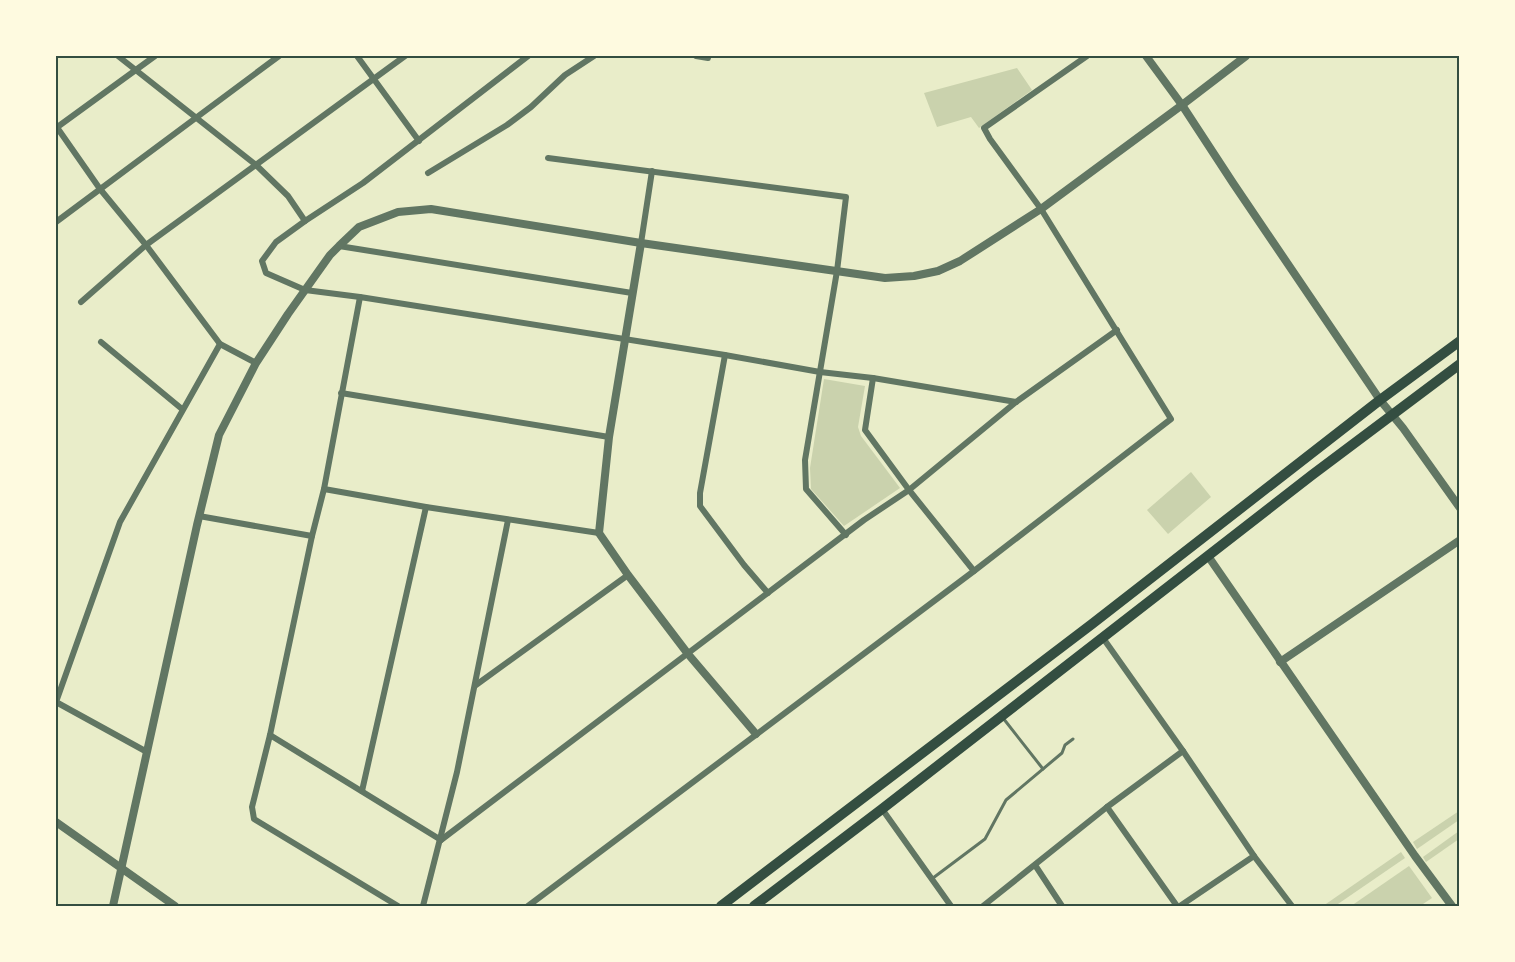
<svg xmlns="http://www.w3.org/2000/svg" width="1515" height="962" viewBox="0 0 1515 962" font-family="Cabin,sans-serif">
  <rect width="100%" height="100%" fill="#e9edc9"/>
  <g fill="#cad2ad">
    <polygon points="1017,68 1032,90 979,128 971,117 937,127 924,93"/>
    <polygon points="824,379 865,386 858,427 861,436 900,488 844,526 811,489 810,468"/>
    <polygon points="1191,472 1211,497 1168,534 1147,510"/>
    <polygon points="1459,811 1459,820 1417,849 1413,842"/>
    <polygon points="1459,831 1459,839 1426,862 1423,857"/>
    <polygon points="1401,852 1405,858 1335,906 1323,906"/>
    <polygon points="1409,866 1432,898 1420,906 1351,906"/>
  </g>
  <g fill="none" stroke-linecap="round" stroke-linejoin="round">
    <g stroke="#617663" stroke-width="3">
      <polyline points="1003,718 1043,769"/>
      <polyline points="933,878 985,839 1006,800 1062,753 1065,745 1073,739"/>
    </g>
    <g stroke="#617663" stroke-width="6">
      <polyline points="118,56 256,165 288,196 305,221"/>
      <polyline points="357,56 419,141"/>
      <polyline points="528,56 363,183 305,221 276,242 262,261 266,273 305,290 360,297 725,355 820,372 873,378 1016,402"/>
      <polyline points="696,56 708,58"/>
      <polyline points="56,126 100,189 146,245 220,344 256,363"/>
      <polyline points="56,128 155,56"/>
      <polyline points="548,158 846,197 837,271 805,460 806,489 846,535"/>
      <polyline points="428,173 507,125 531,107 565,75 594,56"/>
      <polyline points="56,222 279,56"/>
      <polyline points="641,243 652,171"/>
      <polyline points="339,246 632,293"/>
      <polyline points="360,297 324,489 312,536 270,735 252,807 254,819 398,906"/>
      <polyline points="81,302 146,245 405,56"/>
      <polyline points="101,342 182,409"/>
      <polyline points="725,355 700,493 700,506 744,565 768,593"/>
      <polyline points="873,378 865,430 909,490 974,571"/>
      <polyline points="341,393 609,437"/>
      <polyline points="324,489 426,507 599,533"/>
      <polyline points="199,516 312,536"/>
      <polyline points="1103,638 1183,751 1254,856 1292,906"/>
      <polyline points="476,685 628,575"/>
      <polyline points="56,702 120,522 220,344"/>
      <polyline points="56,702 147,752"/>
      <polyline points="270,735 441,840"/>
      <polyline points="362,791 426,507"/>
      <polyline points="1107,807 1177,906"/>
      <polyline points="882,809 951,906"/>
      <polyline points="441,840 864,520 909,490 1016,402 1117,330"/>
      <polyline points="1035,865 1062,906"/>
      <polyline points="423,906 457,772 508,520"/>
      <polyline points="528,906 974,571 1171,419 1041,209 990,139 984,128 1087,56"/>
      <polyline points="983,906 1107,807 1183,751"/>
      <polyline points="1180,906 1254,856"/>
    </g>
    <g stroke="#617663" stroke-width="8">
      <polyline points="1146,56 1182,105 1233,183 1380,400 1403,428 1460,508"/>
      <polyline points="641,243 609,437 599,533 628,575 688,654 756,734"/>
      <polyline points="1208,556 1415,856 1452,906"/>
      <polyline points="1280,662 1460,540"/>
      <polyline points="56,822 175,906"/>
      <polyline points="113,906 197,525 219,435 256,363 288,314 330,255 339,246 359,227 398,212 431,209 641,243 885,278 914,276 938,271 960,261 1041,209 1182,105 1246,56"/>
    </g>
    <g stroke="#344e41" stroke-width="10">
      <polyline points="721,906 1092,624 1380,400 1460,341"/>
      <polyline points="754,906 882,809 1312,475 1460,364"/>
    </g>
  </g>
  <rect width="1515" height="962" fill="none" stroke="#fefae0" stroke-width="114"/>
  <rect x="57" y="57" width="1401" height="848" fill="none" stroke="#344e41" stroke-width="2"/>
</svg>
